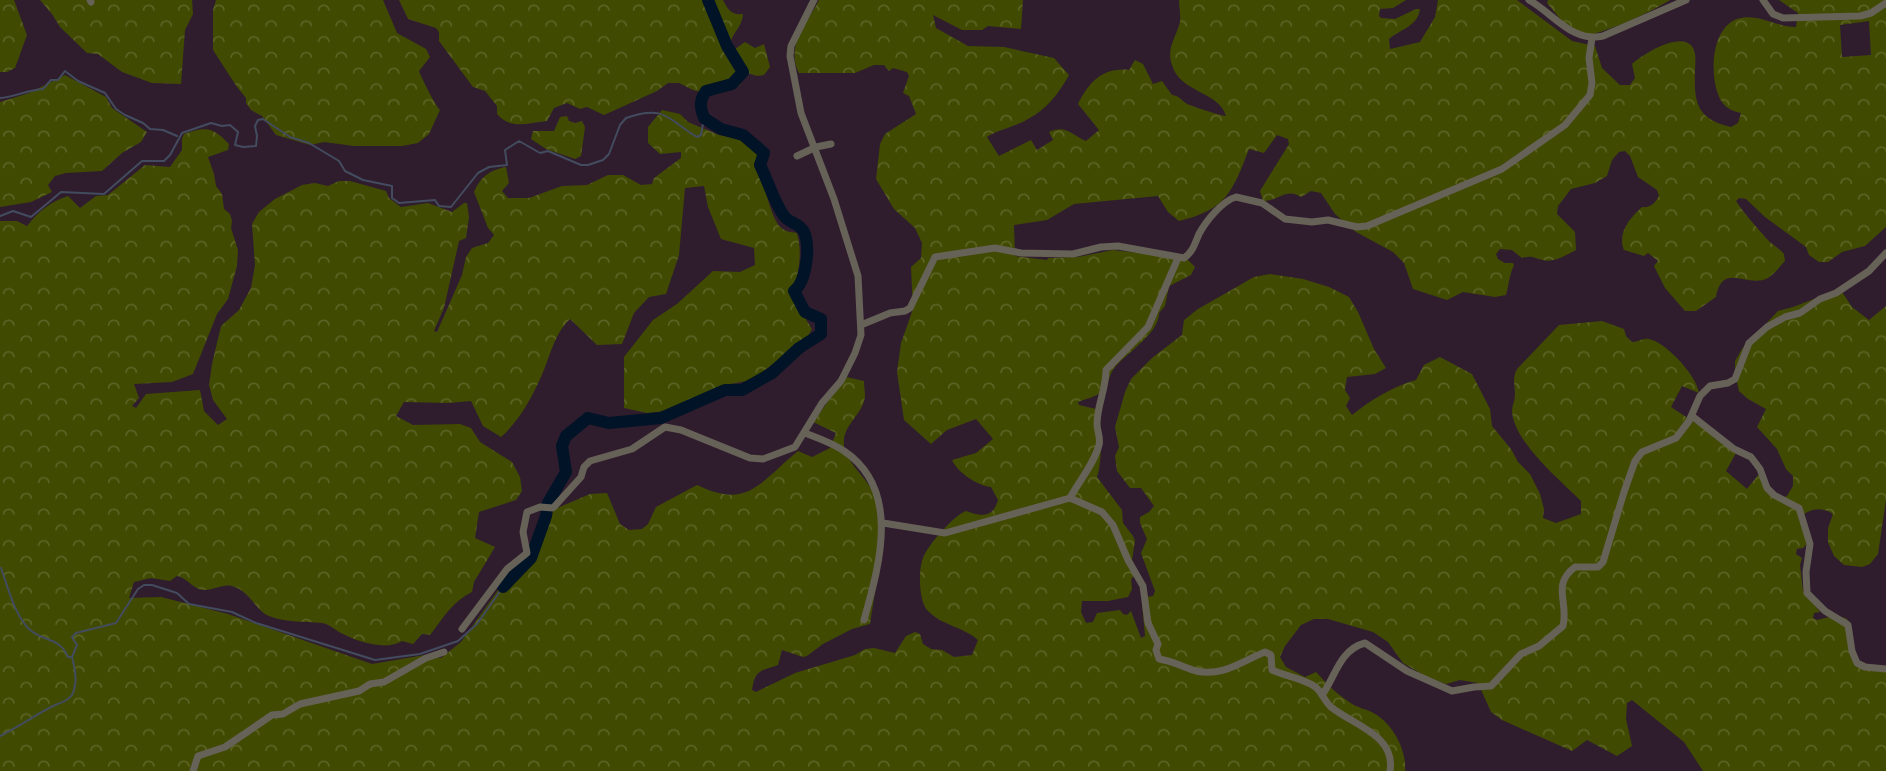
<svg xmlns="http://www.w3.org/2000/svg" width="1886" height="771" viewBox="0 0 1886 771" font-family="'Sofia Sans Condensed',sans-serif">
  <defs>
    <pattern id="forest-crowns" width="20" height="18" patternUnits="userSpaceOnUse" patternTransform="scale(1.75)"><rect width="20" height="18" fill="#404a00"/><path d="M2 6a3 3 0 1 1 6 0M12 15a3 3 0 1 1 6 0" fill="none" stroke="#5b6325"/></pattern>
  </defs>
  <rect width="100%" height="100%" fill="#2f1d2e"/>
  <g fill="url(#forest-crowns)" fill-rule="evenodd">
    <polygon points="0,0 14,0 27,35 15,68 7,72 0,72"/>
    <polygon points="40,0 192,0 193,14 185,30 181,84 152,83 122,72 98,54 87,53 60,27 52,14"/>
    <path d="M 216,0 L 383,0 L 397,33 L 426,49 L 430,57 L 419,71 C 422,79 435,105 440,110 L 429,134 L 418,143 L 402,146 L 354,146 L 324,142 L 310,145 L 276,135 L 262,116 L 251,110 L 246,103 L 246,98 L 237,87 L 213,50 L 213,10 Z"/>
    <path d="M 399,0 L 723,0 C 728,10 731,15 743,14 C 742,28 732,32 730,45 L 735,49 L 745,42 L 755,48 L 764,44 L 770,67 L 764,75 L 757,76 L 747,73 L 739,86 L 713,95 L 693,90 L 679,83 L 668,83 L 657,91 L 604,115 L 587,107 L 580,109 L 567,103 L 554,108 L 547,121 C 527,123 511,130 497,114 L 497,106 L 485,91 L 473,87 L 439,41 L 439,32 L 436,28 L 408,19 Z"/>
    <path d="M 819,0 L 1023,0 L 1021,29 L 988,26 L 982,30 L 962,30 L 933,15 L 936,28 L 968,46 L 1004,47 L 1054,58 L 1069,75 C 1059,93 1047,109 1028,119 C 1015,127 1000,129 987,137 L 999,156 L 1031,140 L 1037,150 L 1053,140 L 1049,132 C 1065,124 1072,135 1086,141 L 1099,130 L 1078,104 C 1089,82 1103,67 1129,70 L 1135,60 L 1143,64 L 1153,84 L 1162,81 L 1172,95 C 1180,96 1181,100 1187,104 C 1192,106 1221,116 1226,116 C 1219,91 1180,93 1172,65 C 1166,48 1176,38 1180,22 C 1181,16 1179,7 1179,0 L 1406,0 L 1393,8 L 1380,9 L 1379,16 L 1381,18 L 1395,19 L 1416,9 L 1420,9 C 1418,26 1401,29 1389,39 L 1390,49 L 1420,42 L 1435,17 L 1438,0 L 1517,0 L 1572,41 L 1595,46 L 1602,68 L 1620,85 L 1630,85 L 1635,78 L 1632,64 C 1644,53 1690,25 1695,54 C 1696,59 1695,66 1695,71 C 1694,102 1696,119 1731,127 L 1738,123 L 1741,113 C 1733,111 1727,109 1722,102 C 1709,83 1709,29 1737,19 C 1757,12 1776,27 1796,27 L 1798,13 L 1779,0 L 1886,0 L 1886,227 L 1865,246 L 1842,252 L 1828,262 L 1819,262 L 1809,255 L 1806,247 L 1765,217 L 1746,199 L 1739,198 L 1736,201 C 1745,215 1756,226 1766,238 C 1771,244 1779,248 1784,254 L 1785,261 C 1780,266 1774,275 1768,278 C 1747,289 1723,261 1716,297 L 1696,311 L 1685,311 L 1665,288 L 1654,266 L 1658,261 L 1648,253 L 1644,256 L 1624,250 C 1617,233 1630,218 1642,207 C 1651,208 1655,203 1659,196 L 1657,190 L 1638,177 L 1630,156 L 1625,151 L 1619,152 L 1612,160 L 1607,176 L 1595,183 L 1571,189 L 1558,206 L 1557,214 L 1575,232 L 1576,250 C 1566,255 1554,263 1543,260 C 1532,258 1534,255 1522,258 L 1512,250 L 1500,249 L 1496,254 L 1498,259 L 1505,263 L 1513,263 L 1514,265 C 1509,276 1509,284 1506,295 L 1495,297 L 1463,292 L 1447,300 L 1413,289 L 1404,263 L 1393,252 L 1356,232 L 1335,214 L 1321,193 L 1311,191 L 1301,197 C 1286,187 1279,201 1263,201 L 1260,191 L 1289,144 L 1288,139 L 1277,135 L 1264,153 L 1249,149 C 1233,191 1226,210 1179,221 L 1168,212 L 1158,196 L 1074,204 L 1047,220 L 1014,225 L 1015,256 L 1047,260 L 1048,258 L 1078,257 L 1113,250 L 1187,259 L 1195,267 L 1191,275 L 1169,286 L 1165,306 L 1159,313 C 1159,333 1129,351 1115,367 C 1109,374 1109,384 1102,391 C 1097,397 1085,399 1078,402 L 1079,405 L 1096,409 C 1103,421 1102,464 1097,477 L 1122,510 L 1123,523 L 1133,536 L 1135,541 L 1132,560 L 1138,572 L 1131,579 L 1132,589 L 1128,597 L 1108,601 L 1082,601 L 1081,612 L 1086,623 L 1093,622 L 1097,613 L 1120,610 L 1123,614 L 1127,615 L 1131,611 L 1141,638 L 1145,636 L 1142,603 L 1147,597 L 1153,596 L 1155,591 L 1141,553 L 1147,539 L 1140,523 L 1140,517 L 1149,512 L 1154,506 L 1141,488 L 1130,488 L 1117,471 L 1115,456 L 1119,447 L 1115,427 L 1125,392 L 1131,379 L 1152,358 L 1182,335 L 1184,320 L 1198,309 L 1254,277 L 1270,274 L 1303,279 L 1329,287 L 1349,297 L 1358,312 L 1374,349 L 1386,368 L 1375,374 L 1347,377 L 1345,390 L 1350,398 L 1346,406 L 1352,415 C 1372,399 1392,387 1416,380 L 1424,365 L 1440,357 L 1472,374 L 1490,409 L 1492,426 L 1511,449 L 1518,462 L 1530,474 L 1540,494 L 1544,509 L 1543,518 L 1556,523 L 1581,514 L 1581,501 C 1561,481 1513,441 1512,411 C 1512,406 1515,400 1515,395 C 1515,385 1512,378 1517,369 L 1559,325 L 1602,321 L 1624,329 L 1626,336 L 1632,342 C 1639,342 1642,338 1649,339 C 1666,342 1697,376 1699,393 L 1682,386 L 1671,407 L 1715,436 L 1736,453 L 1726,471 L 1747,489 L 1759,474 L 1778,500 L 1787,496 L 1793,486 L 1793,476 L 1786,469 L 1777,449 L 1757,427 L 1766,409 L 1748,399 L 1739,391 L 1735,374 L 1735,361 L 1742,349 L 1778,311 L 1793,307 L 1840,289 L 1852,307 L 1869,320 L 1886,306 L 1886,500 L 1878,554 L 1870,564 L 1862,567 L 1844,565 L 1834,556 L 1828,542 L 1828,528 L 1833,514 C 1820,506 1810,509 1799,518 L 1807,544 L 1803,548 L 1797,549 L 1796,554 L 1802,558 L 1800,565 L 1803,591 L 1820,612 L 1814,613 L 1813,618 L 1817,620 C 1860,608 1849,628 1856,659 L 1867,665 L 1886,666 L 1886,771 L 1703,771 L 1684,742 L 1632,700 L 1627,703 L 1626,719 L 1632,746 L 1617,756 L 1587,740 L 1572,751 L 1502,720 L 1491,712 L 1478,683 L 1460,680 L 1446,684 L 1427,677 L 1403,663 L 1388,642 L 1373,632 L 1328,619 L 1314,619 L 1301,625 L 1285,646 L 1280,657 L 1286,667 L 1305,677 L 1316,672 C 1326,683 1337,694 1349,702 C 1357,708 1367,709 1375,714 C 1393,724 1407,751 1405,771 L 0,771 L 0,221 L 17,221 L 27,226 C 37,213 51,201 68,196 L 80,208 L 96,196 L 108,195 L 145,165 L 170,167 L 182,150 L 182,139 L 184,134 C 206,126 213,127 229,144 L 228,150 L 208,157 L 214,174 L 216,186 L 222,194 L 224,209 L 230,214 L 232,221 L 231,228 L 238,250 L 237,266 L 228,299 L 217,314 L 193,374 L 172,382 L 134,384 L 139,398 L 132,406 L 136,408 L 146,394 L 200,390 L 204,411 L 218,425 L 227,419 L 213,400 L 209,385 L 212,364 L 221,326 L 239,310 L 251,288 L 255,265 L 252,224 L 259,212 L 275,199 L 302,185 L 315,183 L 328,186 L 339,181 L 350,181 L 386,191 L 389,198 L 401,207 L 428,203 L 452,212 L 464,203 L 467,203 L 469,217 L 466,238 L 459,241 L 444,308 L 434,331 L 437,332 L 462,275 L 466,257 L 472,248 L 488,243 L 494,235 L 488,228 L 474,192 C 480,177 490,170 506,167 L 509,183 L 502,191 L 508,198 L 529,198 L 562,186 L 587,185 L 608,175 L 623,175 L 641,185 L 652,184 L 654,178 L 681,158 L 681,152 L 660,154 L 648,143 L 648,127 L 662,110 L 680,114 L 688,122 L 719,135 L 744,140 L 757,151 C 760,170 768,207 777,223 C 782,231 789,232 797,233 C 804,261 796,273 793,299 L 812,329 L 807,338 L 752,380 L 730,384 L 666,411 L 647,413 L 624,408 L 624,357 L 653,320 L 677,304 L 713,271 L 740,272 L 755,265 L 754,248 L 721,239 L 708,207 L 704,186 L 685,188 L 679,255 L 666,294 L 649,297 L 634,313 L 622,344 L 597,345 L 570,319 C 554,334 550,357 541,377 C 531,399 519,421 501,437 L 483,426 L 471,401 L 448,403 L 404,402 L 396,416 L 413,425 L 460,424 L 471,428 L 480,442 L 512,462 L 520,477 L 522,491 L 516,500 L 479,512 L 475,538 L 495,547 L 474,582 L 472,592 C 453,601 443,618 430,635 L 422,634 L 413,644 L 402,641 C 386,651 358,642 341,633 C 335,630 329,624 322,623 C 305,621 286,623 269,616 C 255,610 250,591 232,586 C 222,584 214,590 205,590 C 193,590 188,578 177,576 L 170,581 L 151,578 L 134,582 L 129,598 L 161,597 L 228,614 L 372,664 L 425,655 L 441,658 L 461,642 L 501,586 L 529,563 L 548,512 L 590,494 L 607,493 L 620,524 L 629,530 L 642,529 L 648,524 L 656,507 L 697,485 C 748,510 760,482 798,451 L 812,457 L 830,448 L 836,433 L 813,422 L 846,377 L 864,381 C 864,386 865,392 865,397 C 862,416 842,425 844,445 C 845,462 868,478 874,495 C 888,536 876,583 870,624 L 852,629 L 823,644 L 807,656 L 803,657 L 782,650 L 778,665 C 761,671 755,669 752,690 L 756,692 L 795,673 L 855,655 L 865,649 L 874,648 L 895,653 L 906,636 L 915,632 L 920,634 L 923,644 L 931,649 L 942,650 L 954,657 L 972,655 L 978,640 C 962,626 942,626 927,610 C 919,601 918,570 923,558 C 927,546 954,515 966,511 C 981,517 993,518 998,500 L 991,487 C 978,486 957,472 952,460 L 976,453 L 993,439 L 976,419 L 947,430 L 931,444 L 904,420 L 897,372 L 901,343 L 913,309 L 911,267 L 921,258 L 922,243 L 915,228 L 894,209 L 876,179 L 880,144 L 885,134 L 916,114 L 909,96 L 903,93 L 909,76 L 907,72 L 893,68 L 889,71 L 884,65 L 874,65 L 855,73 L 799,73 C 785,46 807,24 819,0 ZM 1869,21 L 1871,55 L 1842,57 L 1840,25 Z"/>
    <path d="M 1548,0 L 1670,0 C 1647,14 1612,30 1585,36 L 1562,21 L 1547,3 Z"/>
    <polygon points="65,75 106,97 112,108 147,132 141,142 122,153 102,171 66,173 55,176 48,185 52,192 31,202 0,207 0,102 29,93"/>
    <polygon points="567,116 569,121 575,123 582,121 585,127 581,156 575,159 546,149 531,139 533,131 554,131 560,117"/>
  </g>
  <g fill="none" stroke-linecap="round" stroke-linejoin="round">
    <g stroke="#434c5e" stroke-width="2">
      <path d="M 0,98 C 15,97 27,90 43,89 L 51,80 L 58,80 L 65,71 L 78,81 L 105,93 L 116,109 L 125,115 L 143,123 L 150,129 L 163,130 L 177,136"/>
      <path d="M 0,216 L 13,211 L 31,217 L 61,192 L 104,194 L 142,161 L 164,161 L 170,155 L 182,133 L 211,123 L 222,126 L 230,125 L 238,132 L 235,145 L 243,147 L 256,146 L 257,136 L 255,126 L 258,120 L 263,119 L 290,137 L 309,143 L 339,161 L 345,171 L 363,180 L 392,186 L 392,198 L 399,203 L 435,200 L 439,206 L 451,207 L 478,173 L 489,167 L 507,165 L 505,150 L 519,141 L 540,153 L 548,151 L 581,165 L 588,165 L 603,160 L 609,154 L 620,125 L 626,118 C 666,104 668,120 697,137 L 701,135 L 704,118"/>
      <polyline points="72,657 77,645 72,637 76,633 116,623 138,589 144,585 152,585 177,593 189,604 232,612 256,623 375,660 420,654 458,641 477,624 503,587"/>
      <path d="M 0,736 C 19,727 35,715 53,706 C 61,702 67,702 72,695 C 78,683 75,669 72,657 L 68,657 C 59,636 44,643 29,629 C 14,614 8,587 1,568"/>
    </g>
    <path stroke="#001327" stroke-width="12" d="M 503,587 L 531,558 L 546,516 L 548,503 L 566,472 L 562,446 L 566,436 L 588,418 L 609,423 L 661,418 L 725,390 L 742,390 L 772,373 L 799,348 L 821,334 L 821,319 L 805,312 L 794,291 C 806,282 810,250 805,234 C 801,223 790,224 784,216 C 774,202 768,181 760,165 L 764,153 L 743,135 L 721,129 L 704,118 C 700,107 699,101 706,91 L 732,84 L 743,72 L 727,46 L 708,0"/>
    <g stroke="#676257" stroke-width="7">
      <polyline points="90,0 91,2"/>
      <path d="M 1529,0 C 1554,14 1572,43 1603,36 L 1686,0"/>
      <polyline points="1763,0 1773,14 1783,18 1860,16 1871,13 1886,3"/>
      <polyline points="797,156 816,147 831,144"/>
      <path d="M 861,325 L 890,313 L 905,311 L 910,308 L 935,257 L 995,248 L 1021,253 L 1073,254 L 1101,247 L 1118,246 L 1184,258 C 1193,252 1195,243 1199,234 C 1206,221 1222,201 1236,197 L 1262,203 L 1285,219 L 1312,222 L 1328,220 L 1357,227 L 1367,226 L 1502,169 L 1565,125 L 1590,95 L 1592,83 L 1589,58 L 1592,38"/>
      <polyline points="1692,416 1734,449 1751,457 1760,469 1767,488 1774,495 1799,508 1810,544 1806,572 1807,593 1825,611 1848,625 1852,651 1857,663 1865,667 1886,669"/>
      <path d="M 805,433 C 818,438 833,443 844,451 C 902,490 879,566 864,620"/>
      <path d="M 1070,498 L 1102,512 L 1113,525 L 1128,560 L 1143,586 L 1148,623 L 1158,644 L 1156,650 L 1159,659 C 1173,661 1183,667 1196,671 C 1223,677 1242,661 1265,652 L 1271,655 L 1272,670 C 1285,676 1302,678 1314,686 C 1322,691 1324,701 1331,707 C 1353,725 1396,735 1390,771"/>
      <path d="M 883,523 L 945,533 L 1070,498 C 1079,481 1094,464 1099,445 C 1101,438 1097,431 1097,424 C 1097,406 1106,389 1106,370 L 1148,327 L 1178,258"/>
      <polyline points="462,629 507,569 527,553 523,532 527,512 540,507 553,508 581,477 584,467 590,461 632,449 665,427 681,430 750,458 763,459 795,447 822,403 841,381 855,353 861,335 858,276 834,199 801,113 790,56 791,46 814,0"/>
      <path d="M 1322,695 C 1335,678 1339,650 1365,643 L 1407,671 L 1452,691 L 1474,687 L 1491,686 L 1521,654 L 1539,646 L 1563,626 C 1569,602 1551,585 1575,567 L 1598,567 L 1603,562 L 1624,492 L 1635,461 L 1642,452 L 1676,438 L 1689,421 L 1700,396 L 1710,386 L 1728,383 L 1735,379 L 1749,343 L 1767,327 L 1785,317 L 1800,313 L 1820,299 L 1836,293 L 1869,271 L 1886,253"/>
      <polyline points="193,771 198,756 225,747 272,715 283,714 300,704 359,691 370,684 384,682 426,658 444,652"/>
    </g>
  </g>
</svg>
